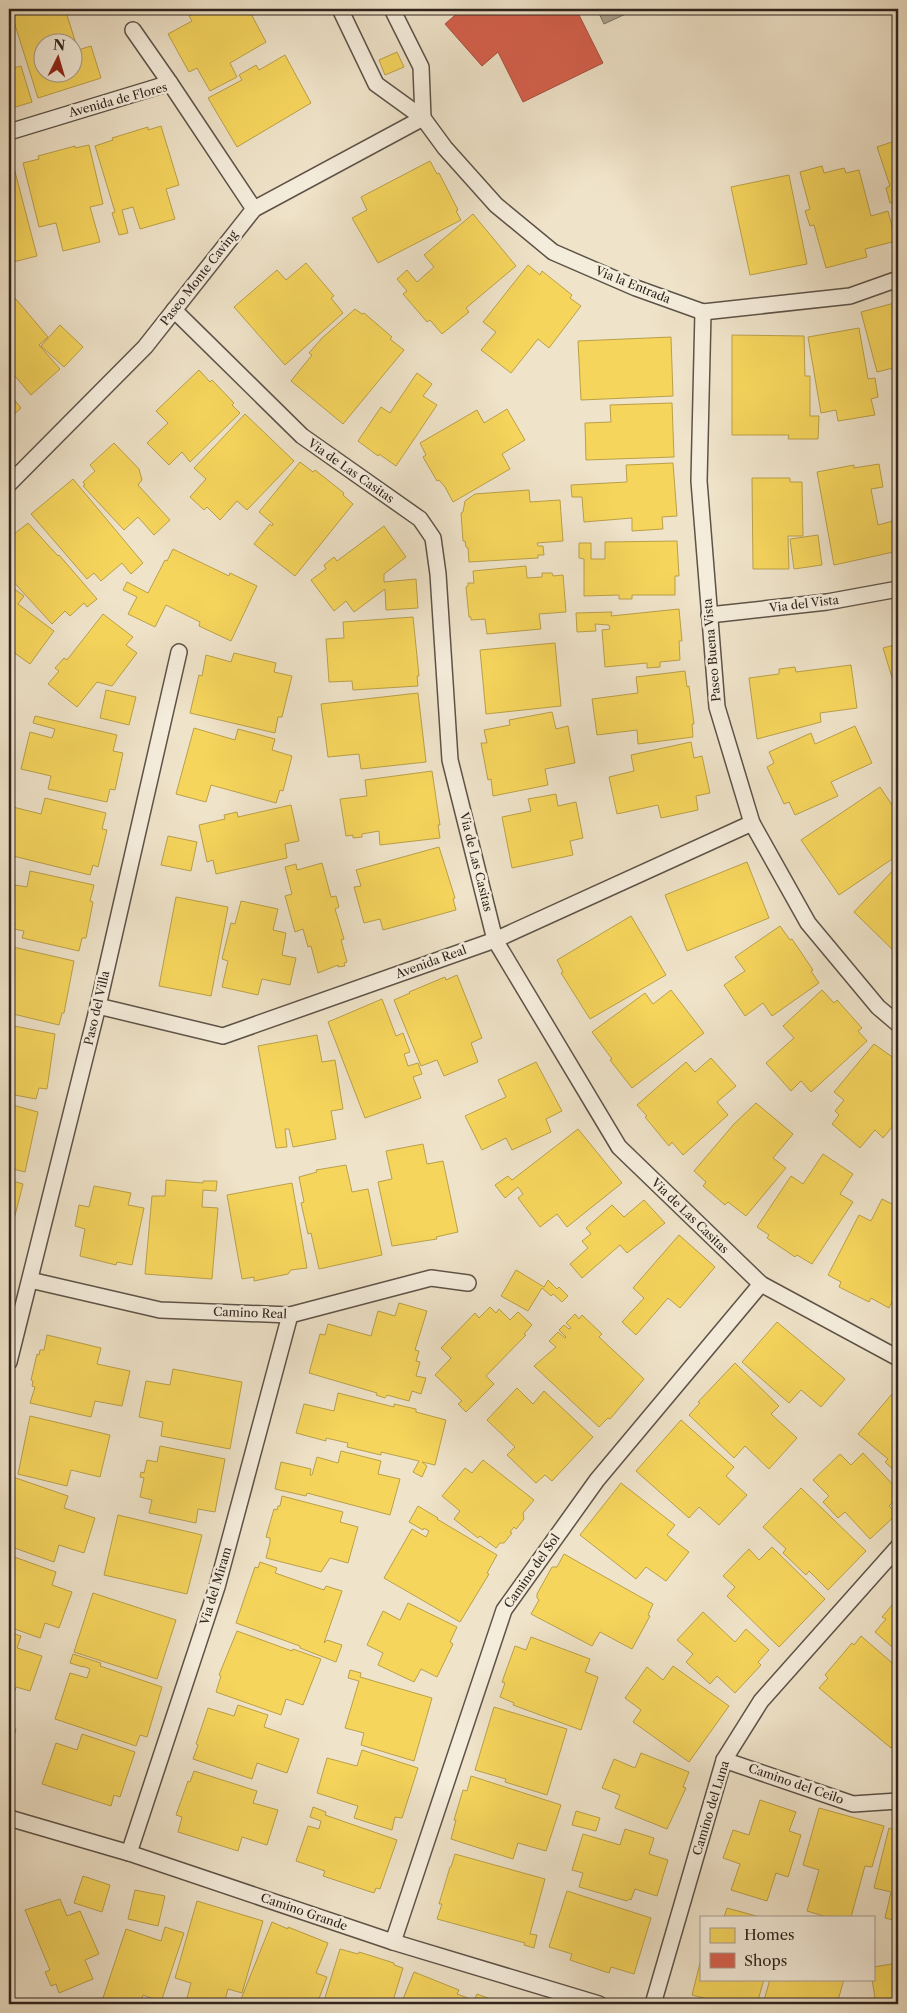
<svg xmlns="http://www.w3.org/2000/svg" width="907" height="2013" viewBox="0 0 907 2013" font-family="'Libre Caslon Text',serif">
  <rect width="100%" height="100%" fill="#efe3c9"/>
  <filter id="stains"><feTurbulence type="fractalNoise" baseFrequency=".004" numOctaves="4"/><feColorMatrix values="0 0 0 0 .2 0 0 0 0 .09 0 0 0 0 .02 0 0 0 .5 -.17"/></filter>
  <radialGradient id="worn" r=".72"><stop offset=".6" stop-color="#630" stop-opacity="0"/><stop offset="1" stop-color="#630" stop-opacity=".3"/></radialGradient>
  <polygon fill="#ada28f" stroke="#7a6f61" points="597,9 631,9 632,11 604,24"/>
  <g fill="#f6d55c" stroke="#baa049" fill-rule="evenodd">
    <path d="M 10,9 L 65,9 L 78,50 L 91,46 L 101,78 L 38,98 ZM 42,42 L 72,42 L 72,72 L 42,72 Z"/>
    <polygon points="203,9 207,9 208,11 212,9 246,9 249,13 250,12 266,42 230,63 237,77 210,91 197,68 189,72 168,34 192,21 189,16"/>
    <polygon points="397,52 404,67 385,75 379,60"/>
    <polygon points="285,55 311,103 237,147 208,98 242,80 239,75 256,65 259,70"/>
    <polygon points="21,66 32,102 9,109 9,69"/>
    <polygon points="161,126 179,185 166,189 175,219 140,229 133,207 122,210 128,233 119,235 112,213 115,212 95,146 113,140 112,138 148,127 148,130"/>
    <polygon points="898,140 898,210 896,202 890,203 886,188 890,186 877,147"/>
    <polygon points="89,145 103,204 90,207 100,242 63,251 56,223 39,227 23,163 39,159 38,156 75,146 75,148"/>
    <polygon points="430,161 437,174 439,173 458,210 456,211 461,220 378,263 352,218 367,210 361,197"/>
    <polygon points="13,164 37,256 9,263 9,165"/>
    <polygon points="822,166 824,173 844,168 846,173 859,170 871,216 888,211 896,241 865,249 867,257 826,268 814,225 810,226 805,211 810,209 800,172"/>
    <polygon points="789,175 807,264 750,275 731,187"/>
    <polygon points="473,214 516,266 466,308 469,312 442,334 430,320 427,322 403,294 407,291 397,279 407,270 417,282 434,267 424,255"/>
    <polygon points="306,263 334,296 331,298 343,313 285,365 234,307 277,270 286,280"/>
    <polygon points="528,265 540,275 542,271 572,295 570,298 581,306 549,348 538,339 511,373 481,350 496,332 483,322"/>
    <polygon points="15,298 48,337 39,345 60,369 31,395 9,369 9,304"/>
    <polygon points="898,299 898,386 893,368 877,372 861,312 898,302"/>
    <polygon points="355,309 362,314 364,313 392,337 390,339 404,350 343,424 291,381 312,355 309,353 322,338"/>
    <polygon points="60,325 83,347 64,367 41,346"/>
    <polygon points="859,328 868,379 875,378 878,397 871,399 875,415 838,421 836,410 821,413 808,337"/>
    <polygon points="732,335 804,336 805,376 810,376 810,416 819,416 818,439 788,439 789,435 732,435"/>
    <polygon points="671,337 673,396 581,400 578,341"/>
    <polygon points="199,370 210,382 212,380 234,403 232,405 240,413 190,462 182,452 169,465 147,443 168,423 156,411"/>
    <polygon points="417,373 432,384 423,396 437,405 396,466 379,454 378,456 358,441 381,407 390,413"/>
    <polygon points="9,393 21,408 9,419"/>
    <polygon points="672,403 674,457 586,460 585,423 611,422 610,405"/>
    <polygon points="507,409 525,440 502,454 510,469 453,502 445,487 439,480 437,481 423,457 426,455 420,443 477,410 484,423"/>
    <polygon points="245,414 294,461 247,510 237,501 220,520 207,507 204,510 190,497 206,479 194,468"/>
    <polygon points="114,443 139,469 142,480 138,485 170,520 154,535 138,517 124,530 83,486 85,485 83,482 95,471 90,465"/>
    <polygon points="300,462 313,472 315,470 344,493 343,495 353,504 295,576 254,544 270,524 272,526 273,524 259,512"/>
    <polygon points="673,463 677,516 662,517 663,529 632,531 632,518 584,522 582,497 572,497 571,485 627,482 626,465"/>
    <polygon points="879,464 883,487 871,489 878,525 893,521 898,551 834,565 817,472 854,465 854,468"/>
    <polygon points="752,478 790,478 790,482 802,482 803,536 788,536 789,569 753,569"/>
    <polygon points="73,479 143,563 131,574 122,563 101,581 94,573 87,579 31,514"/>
    <polygon points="529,490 530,502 560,500 563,541 537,543 538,546 543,546 544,555 538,555 538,558 469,562 468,548 466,547 465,541 463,541 461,513 463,512 465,501 475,494"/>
    <polygon points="28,523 58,556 59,555 97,599 87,607 84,603 70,616 65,611 52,624 9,577 9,538"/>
    <polygon points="384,526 406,557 384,574 384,582 416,579 418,608 386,610 385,589 354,612 346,601 334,611 311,580 326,569 324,565 334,557 337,561"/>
    <polygon points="818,535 822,565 794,569 790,539"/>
    <polygon points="677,541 679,576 675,576 675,595 632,595 632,599 619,599 619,595 584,596 584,559 579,558 579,543 591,543 591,559 605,559 605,542"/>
    <polygon points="173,549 229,576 230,573 257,586 231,641 199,626 200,622 166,605 155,627 128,614 137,597 123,590 127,582 148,593 165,560 167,561"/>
    <polygon points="526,566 527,578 542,577 542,573 552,573 553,576 563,575 566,612 539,614 541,629 487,634 485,619 471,620 471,617 469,617 466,587 468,586 468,583 474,583 473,571"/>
    <polygon points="9,585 24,596 18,604 54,631 30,664 9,649"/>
    <polygon points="679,609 682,641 679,641 680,660 660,662 660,667 647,668 647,663 605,667 602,630 610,629 609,625 595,624 596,631 577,632 576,613 612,612 611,616"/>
    <polygon points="103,614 133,637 126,645 137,653 112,686 97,682 77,707 48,684 59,671 55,668 64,658 67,660"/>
    <polygon points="413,617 419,676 417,676 418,686 353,690 352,681 329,682 326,639 344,638 343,622"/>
    <polygon points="555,643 561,706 486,714 480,650"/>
    <polygon points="898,644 898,683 894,684 883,648"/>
    <polygon points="234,653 276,663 274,672 292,676 282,717 278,717 275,733 190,713 199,675 202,676 206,655 231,662"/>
    <polygon points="851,665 857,708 820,713 821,722 757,739 749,678 779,674 779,669 795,667 796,672"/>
    <polygon points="685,671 687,687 689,686 694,724 692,724 693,737 638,744 637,730 597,735 592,699 638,693 636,677"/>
    <polygon points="106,690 136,697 129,725 100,718"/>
    <polygon points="418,693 426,762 361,769 359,754 328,757 321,704"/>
    <polygon points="552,712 556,729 568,726 575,763 545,769 548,785 493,796 491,779 488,780 481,743 487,743 484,730 510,725 509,720"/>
    <polygon points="35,716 117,735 113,751 123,753 115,790 110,789 107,802 48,789 51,776 21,769 30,732 52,738 55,729 33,723"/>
    <polygon points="855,726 872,763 831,782 838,796 795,815 789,802 784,804 767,767 774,763 769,752 811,733 815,744"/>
    <polygon points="194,728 235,740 238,729 275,739 272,750 292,756 283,791 280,790 276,803 211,785 206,802 176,794"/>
    <polygon points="691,742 694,758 702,756 710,793 696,796 698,810 661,818 658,805 617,814 609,777 634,771 631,755"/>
    <polygon points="432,771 440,825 438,825 440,838 380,845 379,831 362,834 362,837 353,838 353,835 346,836 340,799 367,796 365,780"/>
    <polygon points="880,787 898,814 898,855 839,895 801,840"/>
    <polygon points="556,794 558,806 576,802 583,838 570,841 573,855 512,868 502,817 531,811 528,799"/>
    <polygon points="45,798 106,813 102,829 107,830 98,867 93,865 90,875 9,855 9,826 13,807 41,814"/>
    <polygon points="291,805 299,841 285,844 287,858 216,874 213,860 207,862 199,825 225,819 224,815 237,812 238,817"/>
    <polygon points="168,836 197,842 191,871 161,865"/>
    <polygon points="439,847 455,898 453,899 456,910 383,930 380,919 364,923 354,887 361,886 356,870"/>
    <polygon points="747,862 769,918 687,951 665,895"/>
    <polygon points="322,863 331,897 336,896 339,907 335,909 344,939 341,940 347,962 344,963 345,966 338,967 338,965 318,973 311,946 308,947 303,929 295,932 285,896 292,894 285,867 296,864 297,870"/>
    <polygon points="898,865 898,955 854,912"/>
    <polygon points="30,871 94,885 90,901 93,902 86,938 82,938 79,951 22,938 24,931 14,929 15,923 9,922 9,884 27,887"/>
    <polygon points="176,897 228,907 211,996 159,986"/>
    <polygon points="241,901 278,909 273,930 286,933 282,955 296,958 290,985 262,979 258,995 222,987 228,961 222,959 231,923 235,924"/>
    <polygon points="631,916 666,975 590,1019 561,973 563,972 557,960"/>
    <polygon points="780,926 790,940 792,939 813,970 811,971 819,983 772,1016 763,1003 745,1016 724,985 745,971 735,957"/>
    <polygon points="13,947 74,961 64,1013 62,1013 59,1025 9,1013 9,963"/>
    <polygon points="457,975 482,1038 471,1043 478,1062 444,1076 437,1060 421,1066 394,1000 410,993 409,992 445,977 446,980"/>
    <polygon points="671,990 704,1033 632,1088 610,1060 612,1059 592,1032 645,993 653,1004"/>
    <polygon points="822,990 834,1003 837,1000 862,1028 858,1031 867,1041 811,1092 801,1081 791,1091 766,1063 794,1038 783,1026"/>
    <polygon points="382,999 396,1036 403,1033 410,1052 404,1054 408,1066 418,1063 422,1074 413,1077 421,1098 365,1118 328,1022"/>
    <polygon points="9,1025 55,1034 47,1089 39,1088 36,1099 9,1094"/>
    <polygon points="317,1035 322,1062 335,1060 343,1109 331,1111 336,1139 293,1147 289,1129 285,1129 287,1147 276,1148 258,1046"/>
    <polygon points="874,1044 898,1061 898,1120 883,1138 875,1130 860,1148 832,1124 839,1115 835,1111 844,1100 834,1092"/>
    <polygon points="711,1058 736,1086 717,1102 728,1115 683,1155 672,1142 669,1146 645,1117 647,1116 637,1105 686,1062 695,1072"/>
    <polygon points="536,1062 562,1111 546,1119 551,1132 512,1150 506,1138 482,1150 465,1116 506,1097 498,1080"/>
    <polygon points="756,1103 793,1134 773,1158 786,1168 746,1216 728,1202 725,1205 703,1186 706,1182 694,1171 734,1124"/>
    <polygon points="9,1104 38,1112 25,1172 9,1168"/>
    <polygon points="578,1129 622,1183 567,1227 557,1214 540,1227 518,1198 523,1194 518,1187 505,1198 495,1185 508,1176 512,1180"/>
    <polygon points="423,1144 427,1164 443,1161 458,1232 436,1237 437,1239 392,1246 378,1182 392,1179 386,1151"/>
    <polygon points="823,1154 853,1174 840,1194 853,1202 812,1264 797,1255 795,1257 767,1238 769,1235 757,1227 791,1176 803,1184"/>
    <polygon points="346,1165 352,1192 368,1189 382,1255 319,1269 311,1233 308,1234 301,1203 304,1202 299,1177 317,1172 316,1170"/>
    <polygon points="9,1180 23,1184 9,1239"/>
    <polygon points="166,1180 203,1183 203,1181 217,1181 216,1191 203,1190 202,1207 218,1208 212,1279 145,1274 152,1196 165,1196"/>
    <polygon points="292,1183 307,1268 291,1270 288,1274 254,1281 254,1277 242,1279 227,1195"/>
    <polygon points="94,1186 131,1193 128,1205 144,1208 132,1265 117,1262 116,1265 80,1256 85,1229 75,1226 79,1205 89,1207"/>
    <polygon points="882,1199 898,1207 898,1290 889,1308 871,1298 869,1302 839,1287 841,1282 828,1275 859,1215 871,1221"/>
    <polygon points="644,1200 665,1223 627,1253 620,1245 582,1278 570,1264 588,1248 582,1241 591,1234 586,1228 612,1205 624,1217"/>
    <polygon points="679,1235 715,1267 680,1308 668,1298 636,1335 622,1322 644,1298 633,1288"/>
    <polygon points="516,1270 544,1287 548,1280 557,1289 559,1287 568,1296 562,1302 553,1294 551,1296 542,1288 528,1311 501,1296"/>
    <polygon points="399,1303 427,1311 415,1350 419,1351 416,1361 420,1362 416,1376 426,1378 421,1394 412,1391 409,1401 387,1395 385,1398 376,1395 377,1393 309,1373 320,1334 325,1335 328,1324 371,1336 378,1311 395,1316"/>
    <polygon points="490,1307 496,1313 499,1309 510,1320 518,1312 532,1325 524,1334 526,1335 486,1376 494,1384 466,1412 458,1404 462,1401 435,1375 451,1358 441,1348 475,1313 479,1318"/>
    <polygon points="575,1314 579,1319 582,1315 602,1334 599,1337 644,1379 610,1419 608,1418 599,1427 534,1366 556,1347 549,1341 558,1332 565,1338 566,1337 559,1330 564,1325 569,1329 571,1328 566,1323"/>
    <polygon points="777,1322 845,1379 821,1407 801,1390 789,1403 742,1362"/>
    <polygon points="47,1335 101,1348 97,1364 130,1371 122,1406 95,1401 91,1417 30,1403 35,1387 32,1386 33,1381 31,1380 37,1354 39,1355 40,1350 44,1350"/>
    <polygon points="735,1363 779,1406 771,1414 797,1438 769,1469 745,1446 734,1458 689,1415 700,1403 698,1402"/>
    <polygon points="173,1369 242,1382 230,1449 161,1436 163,1422 139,1417 146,1381 170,1385"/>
    <polygon points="517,1388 533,1404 544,1391 593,1437 552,1481 545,1475 536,1483 507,1455 515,1447 487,1420"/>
    <polygon points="338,1393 394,1407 394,1404 416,1409 416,1412 446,1420 435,1465 422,1462 427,1466 422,1477 413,1472 419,1461 381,1452 381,1455 347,1447 348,1443 326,1438 326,1441 296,1433 304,1404 334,1411"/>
    <polygon points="892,1394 898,1397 898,1474 885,1462 888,1459 858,1434"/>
    <polygon points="30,1416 110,1435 100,1477 71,1470 67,1486 18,1474"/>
    <polygon points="681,1420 734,1467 726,1476 747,1495 719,1525 699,1507 689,1518 636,1471"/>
    <polygon points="160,1446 225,1459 215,1512 198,1509 196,1523 149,1513 152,1500 140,1497 144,1478 140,1477 141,1472 144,1473 147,1460 157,1462"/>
    <polygon points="341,1451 381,1461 378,1474 400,1479 390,1515 307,1493 306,1496 275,1489 281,1462 311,1469 310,1475 312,1475 317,1457 338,1463"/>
    <polygon points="863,1453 898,1490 898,1497 889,1506 897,1514 870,1539 845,1512 838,1518 823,1502 829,1496 813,1480 840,1454 851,1465"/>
    <polygon points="483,1460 534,1500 523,1513 524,1519 516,1529 514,1527 510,1532 512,1533 504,1543 500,1543 496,1548 480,1536 478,1538 454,1519 460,1511 442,1496 465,1468 472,1473"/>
    <polygon points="10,1476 68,1496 64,1508 95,1518 84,1553 59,1545 54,1562 9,1546 9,1481"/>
    <polygon points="621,1483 675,1525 667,1535 689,1552 666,1581 646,1567 636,1579 580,1535"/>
    <polygon points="801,1488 866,1551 828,1590 809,1571 806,1575 783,1553 786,1549 763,1527"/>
    <polygon points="282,1496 343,1512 340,1522 358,1527 348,1563 330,1558 321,1572 266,1558 270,1542 270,1538 266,1537 274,1509 277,1510 278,1506 280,1506"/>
    <polygon points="418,1506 438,1518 437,1519 497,1555 487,1573 489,1574 460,1622 384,1578 412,1529 426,1537 429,1531 424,1528 423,1530 409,1522"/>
    <polygon points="118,1515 202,1535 187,1594 104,1575"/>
    <polygon points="772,1547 825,1599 779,1647 727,1596 735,1587 723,1576 749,1549 759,1560"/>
    <polygon points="564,1554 653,1604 648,1615 650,1616 632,1649 600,1632 592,1646 531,1614 539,1600 537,1598 537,1594 552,1567 557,1567"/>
    <polygon points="9,1555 56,1572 52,1585 72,1592 59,1628 45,1623 40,1638 9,1627"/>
    <polygon points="260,1562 277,1568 275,1573 324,1590 326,1586 342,1591 324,1643 327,1640 342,1645 336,1662 300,1648 300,1646 236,1623 255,1567 258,1568"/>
    <polygon points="93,1593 176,1620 157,1679 74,1652"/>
    <polygon points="898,1598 898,1652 875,1632 886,1619 882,1617"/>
    <polygon points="408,1603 457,1627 450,1642 453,1644 437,1677 421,1669 414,1682 378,1665 383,1653 367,1645 383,1611 400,1620"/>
    <polygon points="703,1612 735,1642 746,1629 769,1650 758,1662 761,1665 735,1693 717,1676 710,1684 686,1662 693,1654 677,1640"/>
    <polygon points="237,1631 292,1651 293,1649 321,1659 303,1705 286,1699 281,1715 216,1692 221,1676 219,1675"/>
    <polygon points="9,1632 21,1636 17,1648 42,1656 30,1691 16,1687 11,1703 9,1702"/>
    <polygon points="861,1636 898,1668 898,1739 891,1748 819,1688 828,1678 825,1675 852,1643 854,1645"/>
    <polygon points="531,1637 590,1659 585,1672 598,1677 581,1730 513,1705 514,1703 500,1697 505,1683 502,1682 515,1646 526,1650"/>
    <polygon points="73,1654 101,1663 100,1666 162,1687 147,1737 140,1735 136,1746 55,1719 70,1673 87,1678 90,1669 83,1666 83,1667 70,1663"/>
    <polygon points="673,1666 729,1706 689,1762 633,1722 641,1710 625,1698 647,1667 663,1680"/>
    <polygon points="350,1670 361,1673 360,1677 432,1698 414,1761 361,1745 364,1733 345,1728 359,1681 348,1678"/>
    <polygon points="238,1705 268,1715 264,1727 299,1739 287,1773 257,1763 252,1779 193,1759 198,1745 196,1744 208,1708 234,1716"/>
    <polygon points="494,1707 567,1729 547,1795 505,1782 506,1779 475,1770"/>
    <polygon points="9,1727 16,1729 9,1752"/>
    <polygon points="82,1734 135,1752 120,1797 114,1795 111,1806 42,1784 56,1743 77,1750"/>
    <polygon points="362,1750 418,1768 402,1818 395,1817 392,1830 354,1818 358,1806 317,1793 327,1758 357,1766"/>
    <polygon points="641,1753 689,1772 683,1787 686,1788 667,1829 615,1808 620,1795 602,1788 614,1759 635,1768"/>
    <polygon points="194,1771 257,1791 253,1803 278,1810 267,1845 242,1837 238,1851 178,1832 182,1817 176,1815 188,1781 190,1782"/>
    <polygon points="471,1776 561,1805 546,1851 518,1843 513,1859 451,1839 456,1820 454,1820 463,1790 467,1791"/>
    <polygon points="760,1800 796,1812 789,1831 801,1835 788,1877 776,1873 767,1901 731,1890 740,1864 723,1858 733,1830 749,1835"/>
    <polygon points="313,1807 326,1812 325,1815 397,1840 380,1889 376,1888 374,1893 323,1876 325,1871 296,1861 308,1826 319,1829 321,1821 310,1817"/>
    <polygon points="819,1808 884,1826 872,1867 865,1866 851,1917 827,1917 807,1911 819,1870 803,1865"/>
    <polygon points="576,1811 600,1818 596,1831 572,1825"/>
    <polygon points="889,1828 898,1831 898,1921 885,1918 891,1892 874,1888"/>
    <polygon points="625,1829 654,1838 649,1854 668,1860 657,1896 635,1889 631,1900 629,1899 627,1901 579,1887 583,1873 572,1870 583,1834 620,1845"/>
    <polygon points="455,1854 545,1879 530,1934 537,1935 534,1948 524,1945 525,1943 437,1919 442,1904 439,1904 450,1867 451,1867"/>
    <polygon points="83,1876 110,1885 102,1912 74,1903"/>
    <polygon points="135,1890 165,1896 158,1926 128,1919"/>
    <polygon points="567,1891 651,1918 634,1974 611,1967 609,1973 570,1960 572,1954 549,1947"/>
    <polygon points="60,1899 67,1916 80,1911 99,1954 85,1960 93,1979 59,1993 56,1984 51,1986 45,1972 50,1970 25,1910"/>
    <polygon points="197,1901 263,1921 242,1993 228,1989 224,2004 207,2004 187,1998 191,1983 175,1978"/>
    <polygon points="727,1908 760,1917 724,1917"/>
    <polygon points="272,1922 288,1929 288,1927 328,1943 316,1973 327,1977 317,2004 239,2004"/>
    <polygon points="165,1927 184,1933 161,2002 143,1995 140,2004 101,2004 126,1929 161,1941"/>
    <polygon points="340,1949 358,1954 359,1952 394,1963 394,1965 403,1968 392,2004 323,2004"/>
    <polygon points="701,1959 701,1979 764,1979 757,2004 719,2004 703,2000 704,1998 692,1995"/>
    <polygon points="898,1963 898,2004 863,2004 862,2000 875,1998 872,1979 873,1967"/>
    <polygon points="414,1972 459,1990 457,1994 468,1998 466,2004 401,2004"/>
    <polygon points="770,1979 844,1979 837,2004 763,2004"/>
    <polygon points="477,1994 504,2004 473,2004"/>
  </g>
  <polygon fill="#d6604d" stroke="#a44e3f" points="459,9 576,9 603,63 523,102 498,52 482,66 445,24 461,10"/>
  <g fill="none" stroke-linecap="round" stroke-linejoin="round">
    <defs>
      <g id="lane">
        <polyline points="340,9 376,84 423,118 445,148 496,205 553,252 636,288 703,312 850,296 898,279"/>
        <polyline points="392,9 421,67 423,118"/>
        <polyline points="133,30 170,83 254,209"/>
        <polyline points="9,132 170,83"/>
        <polyline points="174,310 302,436 420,519 433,538 438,574 450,760 495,940 619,1147 761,1284 898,1358"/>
        <polyline points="703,312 699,481 717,707 752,823 808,923 878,1007 898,1024"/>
        <polyline points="9,484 145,347 254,209 423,118"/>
        <polyline points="709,615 827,602 898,589"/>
        <polyline points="98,1006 223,1036 495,940 752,823"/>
        <polyline points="30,1280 160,1310 290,1315 431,1278 468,1283"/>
        <polyline points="9,1362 98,1006 179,652"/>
        <polyline points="724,1760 853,1804 898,1801"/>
        <polyline points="9,1818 129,1853 393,1942 599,2004"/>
        <polyline points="129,1853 217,1587 290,1315"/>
        <polyline points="393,1942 504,1610 597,1480 761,1284"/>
        <polyline points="653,2004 724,1760 761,1701 898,1547"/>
      </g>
    </defs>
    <use href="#lane" stroke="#5e5348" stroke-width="18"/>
    <use href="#lane" stroke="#f5eddc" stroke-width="15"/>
  </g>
  <g text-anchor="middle" stroke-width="5" stroke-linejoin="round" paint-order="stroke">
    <g font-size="12" fill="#2e231d" stroke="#f5eddc">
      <text transform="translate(118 100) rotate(-15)" y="4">Avenida de Flores</text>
      <text transform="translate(199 278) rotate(-52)" y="4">Paseo Monte Caving</text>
      <text transform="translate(633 285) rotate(22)" y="4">Via la Entrada</text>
      <text transform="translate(351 471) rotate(35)" y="4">Via de Las Casitas</text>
      <text transform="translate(804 604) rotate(-7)" y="4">Via del Vista</text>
      <text transform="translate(712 650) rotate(-95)" y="4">Paseo Buena Vista</text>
      <text transform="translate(476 862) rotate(76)" y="4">Via de Las Casitas</text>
      <text transform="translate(431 962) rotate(-20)" y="4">Avenida Real</text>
      <text transform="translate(97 1008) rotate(-77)" y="4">Paso del Villa</text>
      <text transform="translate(690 1216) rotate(44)" y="4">Via de Las Casitas</text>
      <text transform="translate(250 1313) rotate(2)" y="4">Camino Real</text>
      <text transform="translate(532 1571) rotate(-55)" y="4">Camino del Sol</text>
      <text transform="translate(216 1586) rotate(-73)" y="4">Via del Miram</text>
      <text transform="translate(796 1784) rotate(19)" y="4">Camino del Ceilo</text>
      <text transform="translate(711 1808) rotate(-73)" y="4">Camino del Luna</text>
      <text transform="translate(304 1912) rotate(19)" y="4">Camino Grande</text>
    </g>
  </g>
  <rect width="907" height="2013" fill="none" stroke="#efe3c9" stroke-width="30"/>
  <rect x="10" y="10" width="887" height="1993" fill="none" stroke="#2e231d" stroke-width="2.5"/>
  <rect x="15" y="15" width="877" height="1983" fill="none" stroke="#2e231d"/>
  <rect x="700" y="1916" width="175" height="65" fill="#f5eddc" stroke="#a59c90"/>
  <rect x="710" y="1928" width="25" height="15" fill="#f6d55c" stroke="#a59c90"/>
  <text x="744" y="1940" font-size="15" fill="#2e231d">Homes</text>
  <rect x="710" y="1953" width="25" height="15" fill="#d6604d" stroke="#a59c90"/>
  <text x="744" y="1966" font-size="15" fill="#2e231d">Shops</text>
  <g transform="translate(58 58) rotate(5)"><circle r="24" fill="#f5eddc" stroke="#a59c90"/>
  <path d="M0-4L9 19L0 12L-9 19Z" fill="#8f2418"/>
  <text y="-8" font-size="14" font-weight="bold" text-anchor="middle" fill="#2e231d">N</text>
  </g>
  <rect width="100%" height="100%" filter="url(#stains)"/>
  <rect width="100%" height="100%" fill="url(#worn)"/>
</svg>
